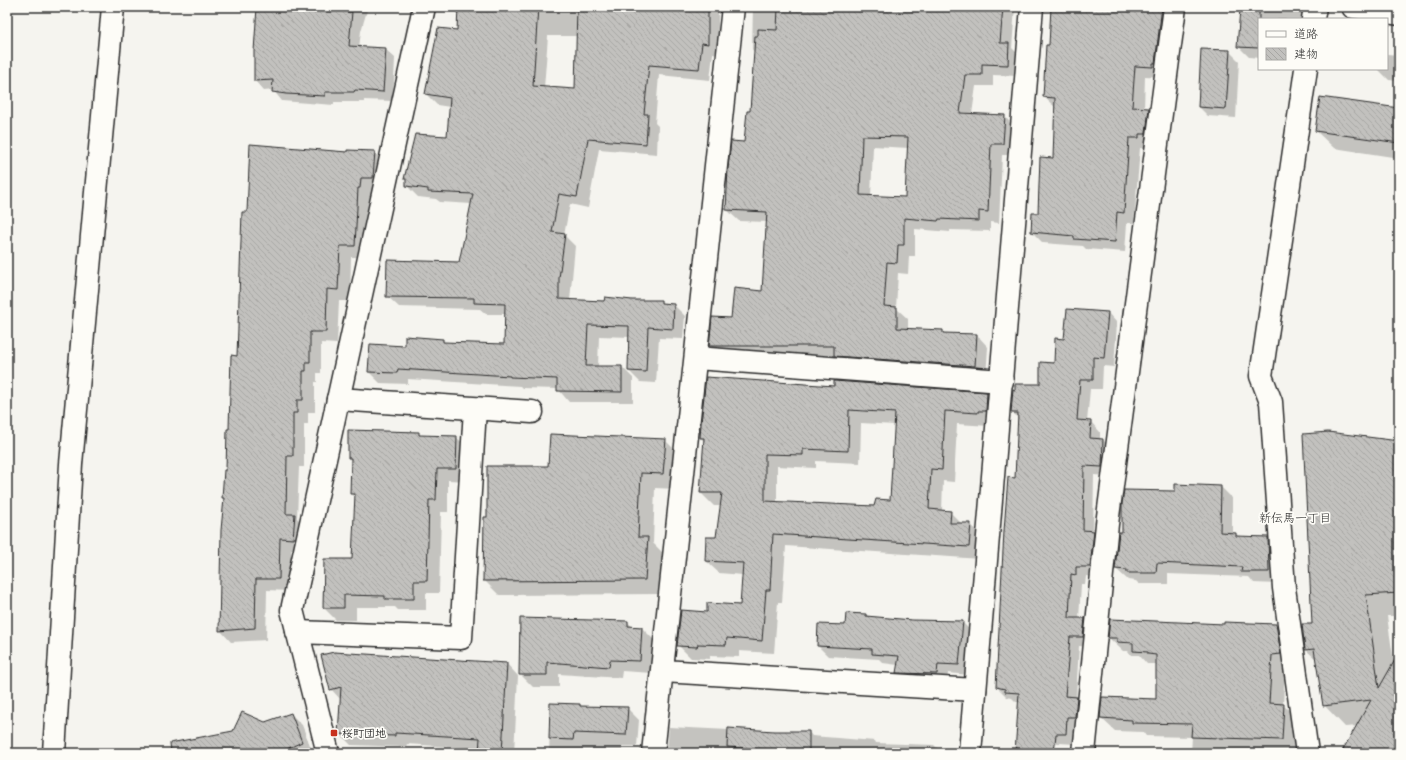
<svg xmlns="http://www.w3.org/2000/svg" width="1406" height="760" viewBox="0 0 1406 760" font-family="'Playpen Sans','Klee One',sans-serif">
  <defs>
    <pattern id="building-back-hatch" width="6" height="6" patternUnits="userSpaceOnUse"><rect width="6" height="6" fill="#c2c1be"/><path d="M-1 5l2 2M0 0l6 6M5-1l2 2" fill="none" stroke="#a7a6a3"/></pattern>
  </defs>
  <rect width="100%" height="100%" fill="#f5f4ef"/>
  <filter id="ink" filterUnits="userSpaceOnUse"><feTurbulence type="fractalNoise" baseFrequency=".025" numOctaves="2"/><feDisplacementMap in="SourceGraphic" scale="8" xChannelSelector="R" yChannelSelector="G"/><feConvolveMatrix kernelMatrix="1 2 1 2 8 2 1 2 1" color-interpolation-filters="sRGB"/></filter>
  <g filter="url(#ink)">
    <g fill="#0003" fill-rule="evenodd">
      <polygon points="258,7 368,7 361,31 359,48 385,49 395,58 393,101 364,100 364,102 334,102 334,105 282,101 273,90 264,91 255,81 255,51"/>
      <path d="M 459,7 L 718,7 L 718,54 L 713,53 L 710,80 L 659,75 L 655,123 L 658,126 L 657,154 L 599,149 L 588,208 L 570,204 L 564,235 L 575,246 L 570,300 L 605,302 L 632,301 L 661,301 L 664,305 L 674,305 L 685,316 L 683,339 L 659,338 L 656,383 L 640,382 L 629,371 L 630,337 L 599,336 L 598,367 L 622,367 L 633,378 L 633,402 L 569,402 L 558,389 L 522,388 L 520,386 L 408,379 L 408,384 L 380,383 L 369,372 L 406,347 L 442,340 L 445,343 L 505,345 L 506,314 L 486,314 L 480,309 L 399,307 L 387,296 L 460,263 L 472,204 L 440,202 L 436,199 L 418,197 L 407,186 L 407,181 L 405,179 L 447,137 L 450,107 L 437,105 L 426,94 L 457,31 ZM 548,36 L 577,36 L 576,90 L 544,88 Z"/>
      <path d="M 753,7 L 1015,7 L 1012,48 L 1020,56 L 1019,76 L 993,75 L 993,86 L 976,86 L 972,114 L 1004,116 L 1016,128 L 1014,155 L 1002,155 L 999,223 L 990,222 L 990,231 L 950,230 L 950,232 L 915,229 L 915,256 L 909,256 L 908,274 L 898,273 L 896,308 L 908,319 L 908,329 L 943,331 L 945,334 L 977,335 L 988,347 L 986,377 L 847,367 L 837,357 L 722,357 L 710,345 L 732,319 L 763,292 L 768,222 L 739,221 L 727,210 L 745,143 L 751,112 L 754,52 L 752,49 ZM 873,146 L 909,148 L 906,198 L 871,197 Z"/>
      <polygon points="1051,7 1173,7 1163,77 1145,76 1144,109 1149,109 1160,120 1149,149 1140,148 1134,223 1127,223 1125,252 1086,249 1083,246 1043,243 1032,232 1039,214 1054,159 1056,108 1044,97 1050,46"/>
      <polygon points="1241,7 1308,7 1307,19 1259,19 1259,58 1249,57 1238,46"/>
      <polygon points="1229,51 1239,61 1236,118 1208,116 1199,107"/>
      <polygon points="1387,54 1399,55 1399,81 1389,80 1378,69 1387,69"/>
      <polygon points="1399,109 1399,158 1334,148 1316,131"/>
      <polygon points="374,152 386,164 372,199 370,199 367,257 351,257 350,301 339,301 337,344 321,343 321,373 317,373 317,382 315,382 315,412 308,412 308,424 304,424 304,467 299,467 297,518 306,527 304,550 291,549 291,591 267,590 266,640 231,642 220,630 224,499 223,498 225,471 227,471 238,357 248,213 348,153"/>
      <polygon points="1108,313 1117,323 1114,367 1103,366 1102,389 1090,389 1087,422 1091,422 1100,432 1100,440 1103,440 1113,450 1111,476 1094,475 1093,532 1103,541 1100,577 1086,576 1085,584 1081,584 1079,619 1085,619 1094,629 1093,647 1079,646 1076,697 1087,707 1075,744 1028,741 1020,702 1016,702 1012,698 1007,697 997,687 1016,479 1019,419 1012,412 1041,385 1055,364 1065,340"/>
      <path d="M 835,382 L 987,393 L 1000,406 L 990,426 L 957,424 L 954,482 L 943,481 L 942,511 L 950,512 L 962,524 L 970,524 L 983,536 L 981,559 L 786,546 L 782,602 L 778,602 L 774,653 L 739,651 L 739,657 L 710,656 L 710,659 L 691,658 L 678,645 L 741,606 L 743,575 L 719,573 L 706,561 L 717,538 L 721,506 L 714,506 L 701,493 L 705,442 L 701,438 L 835,387 ZM 861,423 L 895,425 L 891,501 L 875,507 L 777,502 L 777,466 L 816,468 L 816,461 L 860,463 Z"/>
      <polygon points="418,433 422,436 456,437 469,449 468,481 448,480 448,512 441,512 439,593 426,593 426,610 398,610 395,607 356,607 356,620 336,620 324,608 353,560 356,498 351,493 352,461 349,458"/>
      <polygon points="665,440 680,455 677,489 655,488 653,543 663,553 660,594 499,595 484,580 488,518 549,467"/>
      <polygon points="1399,442 1399,616 1387,616 1394,664 1399,655 1399,753 1342,753 1358,726 1345,727 1324,705 1317,660 1306,650 1303,625 1313,625"/>
      <polygon points="1221,487 1232,498 1232,534 1236,534 1239,537 1267,538 1279,550 1280,584 1254,583 1249,577 1168,574 1168,584 1139,584 1136,581 1128,580 1116,569 1123,533 1176,492"/>
      <polygon points="866,615 867,617 912,621 962,622 972,632 969,675 948,673 947,684 908,682 898,672 898,665 883,663 879,659 828,656 818,646 819,625 846,626"/>
      <polygon points="628,622 632,627 642,628 654,640 652,673 622,671 621,678 559,674 559,687 533,687 520,674"/>
      <path d="M 1225,625 L 1276,625 L 1289,638 L 1285,668 L 1283,705 L 1297,718 L 1296,753 L 1191,753 L 1192,737 L 1146,736 L 1143,732 L 1115,731 L 1101,718 L 1157,700 L 1157,664 L 1147,664 L 1139,655 L 1131,655 L 1128,651 L 1123,651 L 1109,638 ZM 1122,641 L 1138,644 L 1122,643 Z"/>
      <polygon points="322,656 507,664 518,676 514,753 480,753 480,749 407,744 406,747 351,745 339,733 341,700 331,689"/>
      <polygon points="551,704 580,705 582,707 627,708 639,720 637,746 622,746 622,753 549,753"/>
      <polygon points="291,714 302,725 313,753 204,753 234,732 265,723"/>
      <polygon points="669,727 729,730 809,732 812,736 875,741 876,743 934,745 942,753 667,753"/>
    </g>
    <g fill="url(#building-back-hatch)" stroke="#2b2b2b" fill-rule="evenodd">
      <polygon points="257,7 352,12 349,46 386,48 383,92 355,90 354,92 325,92 325,96 286,94 272,92 273,80 254,81 254,51"/>
      <polygon points="458,7 538,7 533,86 575,89 577,7 708,7 708,44 702,43 699,69 649,65 644,114 648,114 646,144 588,139 577,197 559,194 552,232 565,234 559,278 559,299 604,301 605,297 632,300 661,300 661,303 674,304 673,329 648,327 646,372 628,371 629,326 588,325 586,366 622,366 622,392 557,391 557,379 510,377 510,376 398,369 397,373 368,372 370,344 405,346 405,336 443,339 443,342 504,344 505,304 474,303 474,298 386,297 387,260 459,262 473,194 428,192 428,189 406,186 406,179 404,179 415,134 447,136 450,98 425,94 438,28 457,30"/>
      <path d="M 778,7 L 1003,7 L 1000,43 L 1009,43 L 1008,65 L 982,64 L 982,75 L 965,75 L 960,113 L 1005,115 L 1003,144 L 991,144 L 988,212 L 979,211 L 979,221 L 939,219 L 938,221 L 904,218 L 904,245 L 898,245 L 897,263 L 887,262 L 884,306 L 897,307 L 897,328 L 943,330 L 943,333 L 977,334 L 975,366 L 834,356 L 834,346 L 709,346 L 712,317 L 731,318 L 734,288 L 762,291 L 767,212 L 726,210 L 728,168 L 731,141 L 744,142 L 747,111 L 750,111 L 755,36 L 758,36 L 758,29 L 777,30 ZM 862,136 L 908,137 L 905,197 L 860,195 Z"/>
      <polygon points="1051,7 1162,7 1155,63 1153,63 1153,67 1135,66 1132,107 1149,108 1146,134 1139,134 1139,138 1129,138 1124,213 1117,212 1115,242 1074,239 1074,236 1031,232 1032,213 1038,213 1040,157 1053,158 1055,98 1043,97 1046,45 1049,45"/>
      <polygon points="1240,9 1259,11 1259,48 1237,47"/>
      <polygon points="1201,49 1230,50 1226,109 1198,107"/>
      <polygon points="1320,97 1399,108 1399,143 1315,131"/>
      <polygon points="250,144 347,152 347,150 375,151 373,178 361,178 360,188 358,188 355,246 340,246 338,290 327,289 326,332 310,332 310,362 306,362 306,371 303,371 303,400 297,400 297,413 293,413 293,456 287,456 286,514 295,514 293,539 280,538 279,579 256,579 255,628 219,631 221,530 224,498 222,498 224,470 226,470 227,429 229,429 231,355 237,356 242,212 247,212"/>
      <polygon points="1067,309 1108,312 1104,358 1093,357 1093,380 1080,380 1077,420 1091,421 1090,438 1103,439 1102,467 1084,466 1083,530 1094,531 1090,567 1076,567 1076,575 1071,574 1069,618 1085,618 1083,637 1070,637 1065,696 1077,697 1075,717 1067,717 1066,734 1056,734 1054,753 1015,753 1019,693 1005,692 1005,689 996,687 1004,531 1008,477 1015,478 1018,413 1011,413 1013,389 1015,390 1015,384 1040,384 1040,362 1054,363 1055,338 1064,339"/>
      <path d="M 706,377 L 834,386 L 834,381 L 987,392 L 986,411 L 978,411 L 978,413 L 945,411 L 942,470 L 931,469 L 929,509 L 951,511 L 950,523 L 971,523 L 969,547 L 773,534 L 770,590 L 766,590 L 762,641 L 727,638 L 726,645 L 698,644 L 697,647 L 677,646 L 681,610 L 707,612 L 707,603 L 740,605 L 743,563 L 705,561 L 706,537 L 716,537 L 722,493 L 700,493 L 704,438 L 700,438 L 701,424 ZM 849,410 L 895,413 L 890,500 L 876,499 L 874,506 L 765,501 L 765,454 L 803,455 L 803,449 L 848,451 Z"/>
      <polygon points="348,430 419,432 419,435 457,436 456,469 437,469 436,500 429,500 427,581 414,581 414,599 385,599 385,596 344,595 344,608 323,608 324,559 352,559 355,494 350,494 351,458 348,458"/>
      <polygon points="1328,432 1399,441 1399,593 1366,595 1379,688 1399,653 1399,753 1341,753 1371,700 1323,706 1314,649 1305,650 1302,624 1312,624 1303,434"/>
      <polygon points="550,434 666,439 663,474 641,473 638,537 648,537 645,580 483,581 484,517 487,517 487,466 548,466"/>
      <polygon points="1175,484 1221,486 1220,532 1236,533 1236,536 1268,537 1269,572 1241,572 1242,567 1157,563 1156,573 1127,573 1127,570 1115,569 1119,532 1122,532 1122,503 1124,490 1175,491"/>
      <polygon points="846,613 866,614 866,616 912,620 963,621 959,665 938,664 937,674 896,673 899,656 872,654 872,649 817,646 818,624 845,625"/>
      <polygon points="520,618 628,621 628,626 642,627 640,661 610,660 609,667 547,662 547,675 519,675"/>
      <polygon points="1110,619 1224,624 1224,622 1276,624 1281,654 1272,655 1269,703 1284,704 1282,740 1191,737 1192,724 1132,723 1132,720 1100,718 1102,697 1156,699 1156,655 1148,654 1148,652 1133,651 1133,643 1117,642 1117,638 1108,638"/>
      <polygon points="334,652 507,663 502,753 479,752 480,738 395,733 395,736 338,734 341,687 330,690 321,655"/>
      <polygon points="550,703 580,704 580,706 628,707 626,735 574,733 573,740 549,739"/>
      <polygon points="242,712 265,722 291,713 302,742 278,753 171,753 170,743 233,731"/>
      <polygon points="728,728 774,731 809,731 809,753 773,751 773,750 727,747"/>
    </g>
    <g fill="none" stroke-linecap="round" stroke-linejoin="round">
      <defs>
        <g id="minor">
          <polyline points="1353,7 1399,14"/>
          <polyline points="1313,19 1315,7"/>
          <polyline points="1306,69 1261,376 1271,402 1284,588 1307,753"/>
          <polyline points="696,358 1002,381"/>
          <polyline points="338,399 532,412"/>
          <polyline points="297,632 461,638 475,409"/>
          <polyline points="663,671 975,690"/>
          <polyline points="54,753 71,464 113,7"/>
          <polyline points="328,753 292,610 424,7"/>
          <polyline points="653,753 733,7"/>
          <polyline points="970,753 1032,7"/>
          <polyline points="1084,753 1107,524 1175,7"/>
        </g>
      </defs>
      <use href="#minor" stroke="#2b2b2b" stroke-width="25"/>
      <use href="#minor" stroke="#fdfcf7" stroke-width="22"/>
    </g>
  </g>
  <rect fill="#c8321e" stroke="#fdfcf7" stroke-width="1.5" x="330" y="729" width="8" height="8" rx="2"/>
  <g text-anchor="middle" stroke-width="3.5" stroke-linejoin="round" paint-order="stroke">
    <g font-size="11" font-weight="bold" fill="#2b2b2b" stroke="#fdfcf7" text-anchor="start">
      <text x="342" y="737">桜町団地</text>
    </g>
    <g font-size="12" fill="#2b2b2b" stroke="#fdfcf7">
      <text x="1295" y="522">新伝馬一丁目</text>
    </g>
  </g>
  <rect width="1406" height="760" fill="none" stroke="#fdfcf7" stroke-width="24"/>
  <rect x="12" y="12" width="1382" height="736" fill="none" stroke="#2b2b2b" stroke-width="1.5" filter="url(#ink)"/>
  <rect x="1258" y="18" width="130" height="52" fill="#fdfcf7" stroke="#a9a8a5"/>
  <rect x="1266" y="31" width="20" height="6" fill="#fdfcf7" stroke="#a9a8a5"/>
  <text x="1294" y="38" font-size="12" fill="#2b2b2b">道路</text>
  <rect x="1266" y="48" width="20" height="12" fill="url(#building-back-hatch)" stroke="#a9a8a5"/>
  <text x="1294" y="58" font-size="12" fill="#2b2b2b">建物</text>
</svg>
